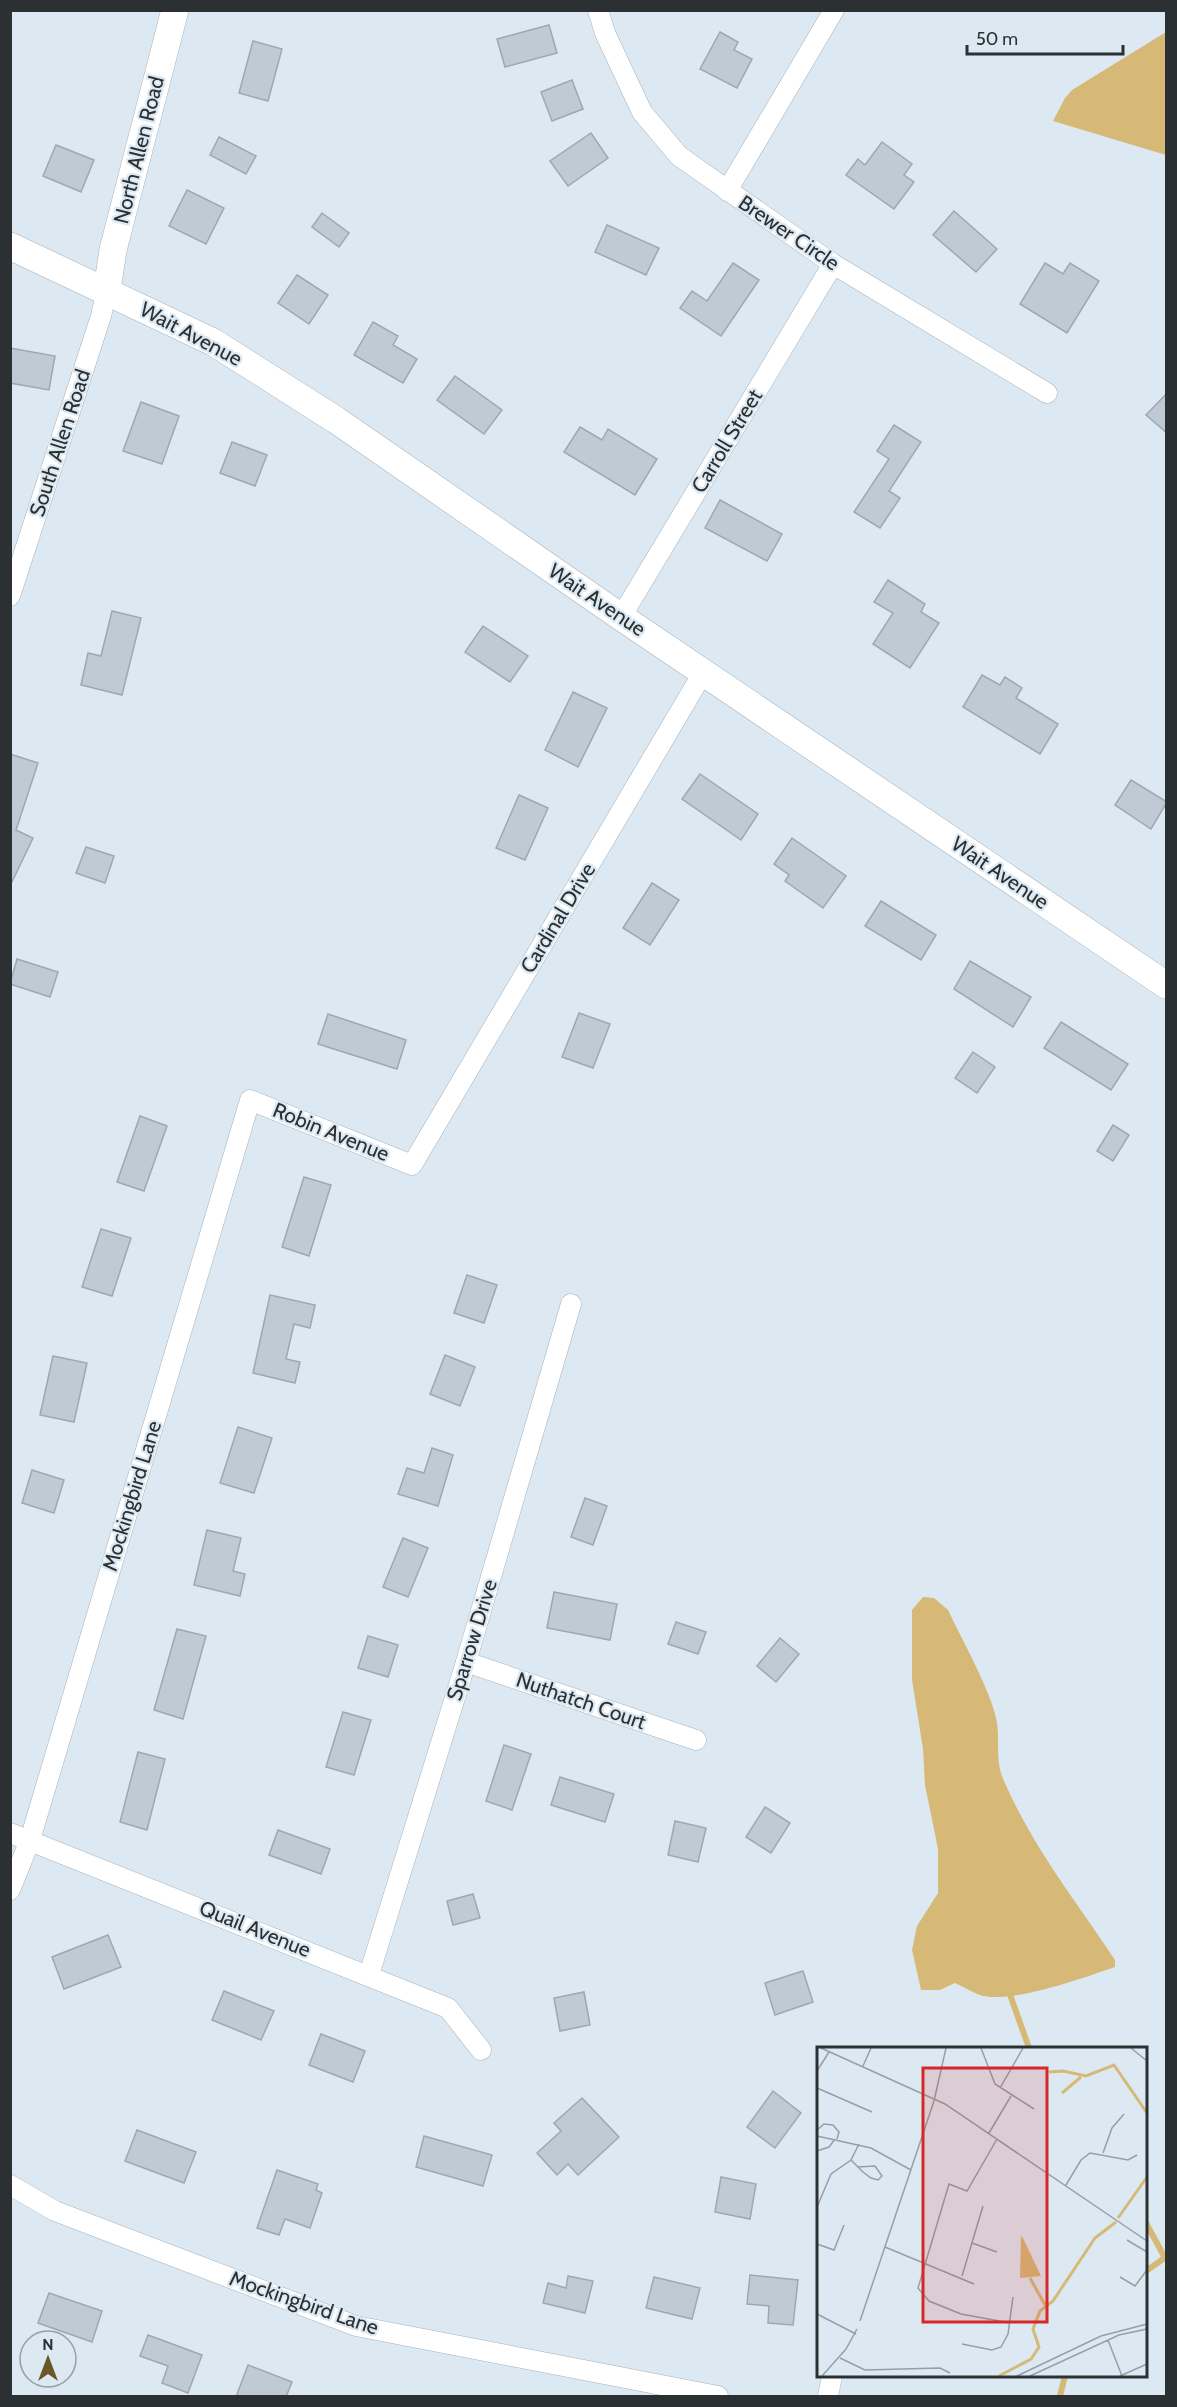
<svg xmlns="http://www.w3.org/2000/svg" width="1177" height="2407" viewBox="0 0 1177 2407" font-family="Cabin,sans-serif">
  <rect width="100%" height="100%" fill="#dde9f2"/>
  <g fill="#d6b977">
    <polygon points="1166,32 1166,155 1053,121 1065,98 1072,90"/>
    <path d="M 923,1597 L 934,1598 L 948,1610 C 961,1638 993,1694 997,1723 C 1000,1744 995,1761 1004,1781 C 1032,1846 1076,1901 1115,1960 L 1115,1967 C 1085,1977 1010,2005 980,1995 C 972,1992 964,1987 955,1983 L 940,1990 L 921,1990 L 912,1950 L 917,1926 L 938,1893 L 938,1849 L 925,1785 L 923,1749 L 912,1680 L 912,1610 Z"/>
  </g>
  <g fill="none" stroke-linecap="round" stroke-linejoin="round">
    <g stroke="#d6b977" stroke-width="6">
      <polyline points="1008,1989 1029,2048"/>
      <polyline points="1146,2223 1165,2258"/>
      <polyline points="1146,2271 1166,2257"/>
      <polyline points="1060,2396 1065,2376"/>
    </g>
  </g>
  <g fill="#bfcad4" stroke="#9da8b1" stroke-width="1.5">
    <polygon points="549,25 557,53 505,67 497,39"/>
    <polygon points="720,32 738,42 734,50 752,59 737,88 700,69"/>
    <polygon points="253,41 282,49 268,101 239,93"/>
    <polygon points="572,80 583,109 552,121 541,92"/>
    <polygon points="591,133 608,158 568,186 550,161"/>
    <polygon points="219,137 256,156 246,174 210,155"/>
    <polygon points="882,142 912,164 904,175 914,182 894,209 846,175 858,159 865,165"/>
    <polygon points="56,145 94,160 81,192 43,176"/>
    <polygon points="187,190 224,208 206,244 169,226"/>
    <polygon points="954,211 997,249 976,272 933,235"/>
    <polygon points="322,213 349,233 339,247 312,227"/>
    <polygon points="607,225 659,248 646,275 595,252"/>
    <polygon points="733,263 759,280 721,336 680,308 692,291 707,301"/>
    <polygon points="1045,263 1063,274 1070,263 1099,281 1067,333 1020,304"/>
    <polygon points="297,275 328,295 309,324 278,303"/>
    <polygon points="373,322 398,336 393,345 417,359 403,383 354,355"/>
    <polygon points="10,348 55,356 49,390 10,383"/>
    <polygon points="455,376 502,410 484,434 437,400"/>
    <polygon points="1167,393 1167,433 1146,415"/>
    <polygon points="141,402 179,416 162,464 123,451"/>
    <polygon points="894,425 921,442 889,491 900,498 880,528 854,512 889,459 877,451"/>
    <polygon points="580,427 602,440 608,429 657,459 635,495 564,452"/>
    <polygon points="232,442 267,455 255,486 220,473"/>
    <polygon points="720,500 782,534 767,561 705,528"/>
    <polygon points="888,580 925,604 921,612 939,623 910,668 873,644 893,613 874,602"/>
    <polygon points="112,611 141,618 122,695 81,685 88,653 101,656"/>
    <polygon points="483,626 528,656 510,682 465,652"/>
    <polygon points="982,675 1000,685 1005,677 1022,688 1016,698 1058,724 1040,754 963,707"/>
    <polygon points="573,692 607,708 578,767 545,750"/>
    <polygon points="10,754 38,763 16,830 33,838 10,886"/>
    <polygon points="700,774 758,814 741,840 682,799"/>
    <polygon points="1131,780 1167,802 1151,829 1115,805"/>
    <polygon points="519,795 548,808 525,860 496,848"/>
    <polygon points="792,838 846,876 823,908 785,881 789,875 774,864"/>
    <polygon points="86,847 114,856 105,883 76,873"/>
    <polygon points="652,883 679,900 650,945 623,928"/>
    <polygon points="881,901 936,935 921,960 865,926"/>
    <polygon points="17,959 58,972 50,997 10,984"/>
    <polygon points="970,961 1031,997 1013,1027 954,989"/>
    <polygon points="579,1013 610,1024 593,1068 562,1057"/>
    <polygon points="328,1014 406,1040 397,1069 318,1044"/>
    <polygon points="1061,1022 1128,1064 1111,1090 1044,1048"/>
    <polygon points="973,1052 995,1067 977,1093 955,1078"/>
    <polygon points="140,1116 167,1126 144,1191 117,1182"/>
    <polygon points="1113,1125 1129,1135 1113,1161 1097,1151"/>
    <polygon points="304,1177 331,1185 309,1256 282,1247"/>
    <polygon points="101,1229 131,1238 112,1296 82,1287"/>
    <polygon points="467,1275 497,1285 484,1323 454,1313"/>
    <polygon points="270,1295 315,1305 310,1328 294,1324 286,1359 300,1362 295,1383 253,1373"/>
    <polygon points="445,1355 475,1367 460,1406 430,1394"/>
    <polygon points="53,1356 87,1363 74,1422 40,1415"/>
    <polygon points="238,1427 272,1438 254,1493 220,1483"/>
    <polygon points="432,1448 453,1455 438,1506 398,1494 407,1468 424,1473"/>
    <polygon points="32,1470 64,1480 54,1513 22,1503"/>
    <polygon points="585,1498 607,1506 593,1545 571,1537"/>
    <polygon points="207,1530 241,1538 233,1571 245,1574 240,1596 194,1585"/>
    <polygon points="403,1538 428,1548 408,1597 383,1587"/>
    <polygon points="554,1592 617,1604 610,1640 547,1628"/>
    <polygon points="676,1622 706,1632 698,1654 668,1644"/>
    <polygon points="177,1629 206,1636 183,1719 154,1710"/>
    <polygon points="368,1636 398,1645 388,1677 358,1668"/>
    <polygon points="780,1638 799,1654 776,1682 757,1666"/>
    <polygon points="343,1712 371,1720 354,1775 326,1767"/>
    <polygon points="504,1745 531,1754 512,1810 486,1801"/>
    <polygon points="138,1752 165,1759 147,1830 120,1822"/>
    <polygon points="560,1777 614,1794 605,1822 551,1805"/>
    <polygon points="765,1807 790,1823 771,1853 746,1837"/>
    <polygon points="675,1821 706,1828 698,1862 668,1855"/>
    <polygon points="278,1830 330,1849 321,1874 269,1855"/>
    <polygon points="473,1894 480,1918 453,1925 447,1901"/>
    <polygon points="108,1935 121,1967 64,1989 52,1957"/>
    <polygon points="803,1971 813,2002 775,2015 765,1983"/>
    <polygon points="224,1991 274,2011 261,2040 212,2020"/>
    <polygon points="584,1992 590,2025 560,2031 554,1998"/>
    <polygon points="321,2034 365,2051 353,2082 309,2065"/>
    <polygon points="773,2091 801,2113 775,2148 747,2127"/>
    <polygon points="582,2098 619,2137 578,2175 568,2164 557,2175 537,2153 561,2131 554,2123"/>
    <polygon points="137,2130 196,2152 184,2183 125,2161"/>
    <polygon points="424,2136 492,2155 483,2186 416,2167"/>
    <polygon points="277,2170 318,2184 316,2190 322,2193 310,2228 285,2219 279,2235 257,2228"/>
    <polygon points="721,2177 756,2184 750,2219 715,2212"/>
    <polygon points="750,2275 798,2280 793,2325 768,2323 769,2306 747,2304"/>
    <polygon points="568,2276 593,2281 585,2313 543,2303 548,2283 566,2288"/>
    <polygon points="654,2277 700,2288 692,2319 646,2308"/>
    <polygon points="49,2293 102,2311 92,2342 38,2323"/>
    <polygon points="148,2335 202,2355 188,2393 162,2383 168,2366 140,2356"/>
    <polygon points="248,2365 292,2382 286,2397 236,2397"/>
  </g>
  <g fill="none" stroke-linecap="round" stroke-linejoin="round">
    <defs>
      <g id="street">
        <polyline points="598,10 605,33 642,112 679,156 833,264 1047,393"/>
        <polyline points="727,191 834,10"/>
        <polyline points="10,596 101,316 107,290"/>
        <polyline points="621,617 833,264"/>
        <polyline points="466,1662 696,1740"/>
        <polyline points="10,1833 448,2008 481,2050"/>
        <polyline points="10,1890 30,1840 250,1100 412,1165 704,671"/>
        <polyline points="369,1975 466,1662 571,1304"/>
        <polyline points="10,2185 55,2211 356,2326 718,2396"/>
        <polyline points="828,2396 832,2376"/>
      </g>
      <g id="secondary">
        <polyline points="10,246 213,342 336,420 621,617 1166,985"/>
        <polyline points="107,290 113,250 175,10"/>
      </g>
    </defs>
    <use href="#street" stroke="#a6b2bb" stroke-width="21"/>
    <use href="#secondary" stroke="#a6b2bb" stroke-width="28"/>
    <use href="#street" stroke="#fff" stroke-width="20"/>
    <use href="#secondary" stroke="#fff" stroke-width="27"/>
  </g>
  <g text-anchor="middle" stroke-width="4.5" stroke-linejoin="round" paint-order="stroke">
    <g font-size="21" fill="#2b3033" stroke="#dde9f2">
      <text transform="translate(139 150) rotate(-76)" y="7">North Allen Road</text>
      <text transform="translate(789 233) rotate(34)" y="7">Brewer Circle</text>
      <text transform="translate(191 334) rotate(28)" y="7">Wait Avenue</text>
      <text transform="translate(727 441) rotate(-59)" y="7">Carroll Street</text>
      <text transform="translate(60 443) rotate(-72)" y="7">South Allen Road</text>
      <text transform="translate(597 600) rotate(34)" y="7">Wait Avenue</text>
      <text transform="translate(1000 873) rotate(34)" y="7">Wait Avenue</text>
      <text transform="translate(558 918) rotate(-59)" y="7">Cardinal Drive</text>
      <text transform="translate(331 1132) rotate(22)" y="7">Robin Avenue</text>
      <text transform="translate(132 1496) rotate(-73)" y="7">Mockingbird Lane</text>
      <text transform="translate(472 1640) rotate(-73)" y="7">Sparrow Drive</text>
      <text transform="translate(581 1701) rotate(19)" y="7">Nuthatch Court</text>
      <text transform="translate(255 1929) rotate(22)" y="7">Quail Avenue</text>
      <text transform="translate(304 2303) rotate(19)" y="7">Mockingbird Lane</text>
    </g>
  </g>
  <g transform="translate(817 2047)">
    <rect width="330" height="330" fill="#dde9f2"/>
    <path d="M 204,189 L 206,191 L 224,229 L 203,231 Z" fill="#d6b977"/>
    <path fill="none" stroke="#d6b977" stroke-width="3" d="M 232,25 L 246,24 L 269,29 L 297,18 L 330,66M 245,46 L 264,30M 301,171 L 330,130M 213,231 L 228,258M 182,329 L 214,312 L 222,300 L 216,282 L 223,264 L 236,254 L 278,191 L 299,175"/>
    <path fill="none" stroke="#969fa6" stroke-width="1.5" d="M 4,1 L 128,57 L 330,194M 164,1 L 178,37 L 217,62M 314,1 L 330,14M 46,19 L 54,1M 0,24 L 12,5M 0,41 L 55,65M 183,41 L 206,1M 0,83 L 7,77 L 16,78 L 22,85 L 20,92M 172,86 L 194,49M 0,89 L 54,101 L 94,123M 180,92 L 150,144 L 132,137 L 101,241 L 112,254 L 144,267 L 193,276M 0,104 L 12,100 L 18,92M 286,106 L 295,81 L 307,67M 34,113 L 46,125 L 54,131 L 61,133 L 65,129 L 58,119 L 40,120M 249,138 L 264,113 L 273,106 L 311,113 L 320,108M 0,160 L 14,127 L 34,113 L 42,97M 310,193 L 330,205M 155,196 L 180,205M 0,197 L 17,203 L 27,178M 68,200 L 157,237M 145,229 L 166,159M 303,230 L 318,239 L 330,223M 0,267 L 39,287M 43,274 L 117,54 L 129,1M 291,293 L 305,329M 145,297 L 175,303 L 184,300 L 191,287 L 196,250M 23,311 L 48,323 L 123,321 L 133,326M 5,329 L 29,302 L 40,282M 200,329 L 284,289 L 330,277M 213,329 L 302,288 L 330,282M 303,329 L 330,317"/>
    <path fill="#d62828" fill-opacity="0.15" stroke="#d62828" stroke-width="3" d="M 106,21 L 230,21 L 230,275 L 106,275 Z"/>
    <rect width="330" height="330" fill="none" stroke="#2b3033" stroke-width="3"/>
  </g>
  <rect width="1177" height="2407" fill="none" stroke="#2b3033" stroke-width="24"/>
  <g transform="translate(48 2359)"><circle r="28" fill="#dde9f2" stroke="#969fa6" stroke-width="1.5"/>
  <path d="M0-4.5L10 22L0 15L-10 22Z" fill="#6b5726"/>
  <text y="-9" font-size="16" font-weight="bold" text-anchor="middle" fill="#2b3033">N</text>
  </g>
  <path d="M967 45v9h156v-9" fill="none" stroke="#2b3033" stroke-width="3"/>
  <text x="976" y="45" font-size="18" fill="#2b3033" stroke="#dde9f2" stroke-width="4.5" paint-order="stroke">50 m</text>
</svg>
